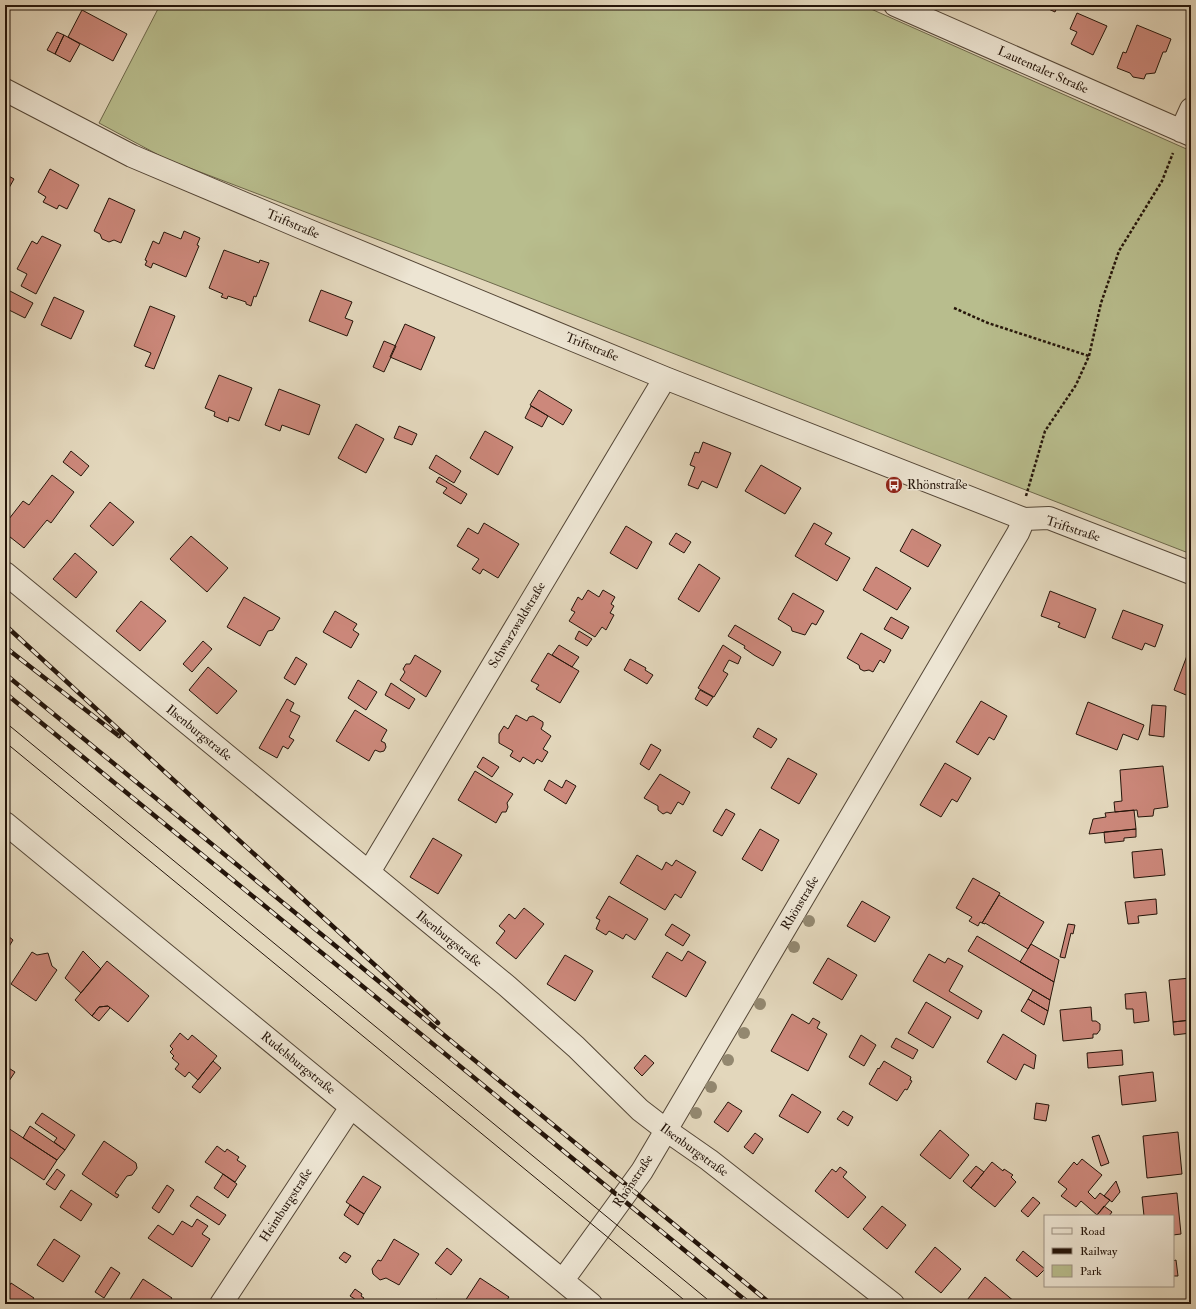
<svg xmlns="http://www.w3.org/2000/svg" width="1196" height="1309" viewBox="0 0 1196 1309" font-family="'IM FELL Double Pica',serif">
<style>
.green{fill:#b8bd8d;stroke:#6e694c}
.building{fill:#cc887b;stroke:#25150a}
.lines{fill:none;stroke-linecap:round;stroke-linejoin:round}
.minor-casing{stroke:#544636;stroke-width:24}
.path{stroke:#25150a;stroke-width:2.5;stroke-dasharray:3 2;stroke-linecap:butt}
.minor{stroke:#ede5d3;stroke-width:22}
.tram{stroke:#25150a;stroke-width:1}
.rail-casing{stroke:#25150a;stroke-width:4.5}
.rail{stroke:#ede5d3;stroke-width:3;stroke-dasharray:9;stroke-linecap:butt}
.tree{fill:#938870}
.labels{text-anchor:middle;dominant-baseline:central;stroke-width:3;stroke-linejoin:round;paint-order:stroke}
.street-label{font-size:13px;fill:#25150a;stroke:#ede5d3}
.poi-label{font-size:13px;fill:#25150a;stroke:#ede5d3;text-anchor:start}
</style>
<rect width="100%" height="100%" fill="#e3d7bc"/>
<filter id="stains"><feTurbulence type="fractalNoise" baseFrequency=".005" numOctaves="4"/><feColorMatrix values="0 0 0 0 .2 0 0 0 0 .09 0 0 0 0 .02 0 0 0 .5 -.17"/></filter>
<radialGradient id="worn" r=".72"><stop offset=".6" stop-color="#630" stop-opacity="0"/><stop offset="1" stop-color="#630" stop-opacity=".3"/></radialGradient>
<!-- green -->
<path class="green" d="M160,5H862L1191,151V554L463,272L166,159L99,123Z"/>
<!-- building -->
<path class="building" d="M1040,5H1058L1055,12Z
M82,10L127,34L113,61L68,37Z
M1077,13L1107,26L1093,55L1071,44L1077,32L1070,29Z
M1137,25L1171,39L1166,52H1163L1155,73L1146,74L1144,79L1133,77L1130,73L1117,68L1123,52L1126,53Z
M57,32L64,35L55,54L47,50Z
M64,35L80,44L70,62L55,54Z
M50,169L79,185L67,209L59,205L57,209L43,202L46,197L38,192Z
M5,174L14,179L5,195Z
M109,198L135,210L121,243L114,240L109,242L102,239L100,234L94,231Z
M184,231L200,238L197,245L199,246L186,277L153,263L151,268L145,265L147,261L145,260L153,241L159,244L164,232L181,239Z
M42,236L61,245L36,294L21,286L27,274L17,269L32,241L37,244Z
M224,250L259,263L260,260L269,263L256,297L254,296L251,306L246,304V302L228,296L227,299L221,297L223,294L209,288Z
M8,290L33,303L25,318L5,308V297Z
M321,290L352,302L345,318L353,321L347,336L309,321Z
M54,297L84,311L71,339L41,325Z
M150,306L175,316L154,369L145,366L151,353L134,346Z
M405,324L435,337L421,370L390,357Z
M384,341L396,346L384,372L373,367Z
M219,375L252,388L239,421L229,417L228,422L214,416L215,412L205,408Z
M279,389L320,405L309,435L282,425L280,431L265,425Z
M539,390L572,410L563,425L530,405Z
M531,406L548,416L542,427L525,418Z
M356,424L384,439L366,473L338,458Z
M399,426L417,434L412,445L394,438Z
M485,431L513,447L498,475L470,458Z
M703,442L731,453L717,488L702,481L698,489L688,485L695,467L690,465L695,452L699,453Z
M71,451L89,466L81,476L63,462Z
M436,455L461,471L454,483L429,468Z
M761,465L801,488L785,514L745,491Z
M52,475L74,492L51,523L47,520L24,548L5,533V524L23,501L29,505Z
M439,477L467,494L461,504L443,493L447,488L436,482Z
M110,502L134,522L113,546L90,526Z
M484,523L519,544L498,578L483,569L480,574L472,569L479,559L457,546L468,528L478,534Z
M814,523L832,533L825,544L850,558L837,581L795,556Z
M626,526L652,542L637,569L610,553Z
M912,529L941,545L928,567L900,551Z
M676,533L691,542L684,553L669,544Z
M191,536L228,568L207,592L170,559Z
M75,553L97,572L76,598L53,579Z
M699,564L720,578L699,612L678,599Z
M876,567L911,588L897,610L863,590Z
M588,590L599,597L603,590L615,597L611,604L614,606L610,613L614,615L606,630L602,627L595,637L569,621L575,612L571,610L578,597L582,600Z
M1050,591L1096,609L1085,638L1058,627L1060,623L1041,616Z
M793,593L824,611L816,625L812,623L805,635L792,631L791,627L778,619Z
M244,597L280,618L273,630L268,631L260,646L227,627Z
M141,601L166,621L140,651L116,631Z
M1123,610L1163,625L1155,647L1145,643L1142,650L1112,638Z
M335,611L357,624L353,630L359,634L351,648L323,632Z
M891,617L909,627L902,639L884,629Z
M735,625L781,652L773,666L754,655L744,648L745,646L728,636Z
M579,631L592,639L587,646L575,639Z
M861,633L891,650L884,663L880,660L873,672L869,670L864,671L860,669L859,665L847,658Z
M203,641L212,649L192,672L183,664Z
M559,645L579,657L572,667L552,655Z
M723,645L741,657L738,664L729,660L723,671L728,674L714,697L698,688Z
M1191,645V697L1174,690Z
M548,653L579,671L560,703L536,689L539,685L531,681Z
M415,655L441,671L426,697L400,680L405,672L403,669L406,664H410Z
M296,657L307,664L295,685L284,678Z
M630,659L646,668L645,670L653,675L647,684L624,670Z
M208,667L237,691L217,714L189,690Z
M358,680L377,692L366,710L348,698Z
M391,683L415,699L409,709L385,695Z
M700,690L713,697L707,706L695,699Z
M287,699L294,703L290,711L300,716L289,737L294,740L288,749L283,746L277,758L259,748Z
M981,701L1007,716L994,740L989,737L978,755L956,742Z
M1088,702L1144,725L1138,740L1123,734L1117,750L1076,734Z
M1152,705L1166,706L1164,737L1149,735Z
M355,710L387,730L381,741L385,743L386,747L384,751L380,752L375,750L369,761L336,741Z
M516,715L527,721L529,717L533,716L543,722V725L541,729L551,736L543,749L548,752L542,762L537,759L534,764L523,757L520,762L510,756L513,751L499,743V734L504,726L508,729Z
M758,728L777,739L771,748L753,737Z
M651,744L661,750L649,770L640,764Z
M483,757L499,767L492,777L477,767Z
M788,758L817,774L799,804L771,788Z
M945,763L971,778L957,802L952,799L941,817L920,805Z
M1163,766L1168,807L1154,809L1153,816L1138,817L1137,810L1115,812L1114,802L1122,801L1120,770Z
M475,771L513,794L507,803L508,807L506,812H502L496,823L458,800Z
M660,774L690,792L683,805L678,802L671,814L667,812L663,814L658,810V806L644,798Z
M549,780L562,788L566,780L576,786L566,804L544,790Z
M726,809L735,814L722,836L713,831Z
M1134,810L1136,829L1089,834L1093,819L1106,817L1105,813Z
M760,829L779,840L762,871L742,859Z
M1136,829V837L1124,838V841L1105,843L1104,832Z
M433,838L462,855L438,894L410,877Z
M1162,849L1165,875L1134,878L1132,852Z
M637,855L662,870L666,862L672,866L676,860L696,872L681,898L675,894L665,910L620,883Z
M973,878L1000,893L982,923L980,922L978,926L969,921L972,917L956,908Z
M999,895L1044,922L1028,949L985,923V924L982,923Z
M609,896L648,919L635,940L626,934L623,939L609,931L606,935L596,929L600,920L596,918Z
M1156,899L1157,914L1138,916L1139,923L1128,924L1125,902Z
M862,901L890,917L875,942L847,926Z
M524,908L544,924L516,959L496,943L505,931L499,926L509,914L515,919Z
M672,924L690,935L683,946L665,935Z
M1068,924L1075,925L1073,934L1071,933L1065,958L1060,957Z
M5,926L8,936L13,940L5,953Z
M977,936L1054,982L1050,1000L968,951Z
M1031,944L1059,960L1054,982L1020,962Z
M83,951L101,969L81,993L65,978Z
M688,951L706,962L686,997L652,977L667,952L682,961Z
M32,952L37,955L48,953L52,966L57,970L36,1001L11,984Z
M929,954L945,963L948,958L963,966L949,991L982,1011L978,1019L913,981Z
M565,955L593,971L575,1001L547,984Z
M828,958L857,975L842,1000L813,983Z
M107,961L149,996L128,1022L108,1006L99,1007L92,1016L75,1000Z
M1191,978V1020L1173,1022L1169,980Z
M1033,990L1050,1000L1048,1011L1028,999Z
M1146,992L1149,1021L1134,1023L1133,1009H1126L1125,994Z
M1028,999L1048,1011L1044,1025L1021,1011Z
M926,1002L951,1017L933,1048L908,1033Z
M108,1006L110,1008L99,1021L92,1016L99,1007Z
M1091,1007L1092,1021H1096L1100,1024V1030L1097,1034H1093V1038L1063,1041L1060,1010Z
M792,1014L809,1024L813,1018L820,1022L817,1028L827,1034L808,1071L771,1051Z
M1191,1020V1033L1174,1035L1173,1022Z
M180,1033L188,1040L192,1035L217,1056L198,1080L189,1072L185,1077L175,1069L179,1064L172,1058L174,1056L170,1052L173,1049L170,1046Z
M1003,1034L1036,1055L1034,1069L1024,1064L1016,1080L987,1062Z
M861,1035L876,1045L864,1066L849,1057Z
M896,1038L918,1050L913,1059L891,1047Z
M1122,1050L1123,1065L1088,1068L1087,1053Z
M645,1055L654,1063L642,1076L634,1068Z
M213,1061L221,1068L200,1093L192,1087Z
M884,1061L911,1077L910,1080L912,1081L907,1090L905,1089L897,1101L869,1084L878,1068L879,1069Z
M7,1067L15,1072L7,1084L5,1083V1070Z
M1153,1072L1156,1101L1122,1105L1119,1076Z
M792,1094L821,1112L808,1133L779,1116Z
M728,1102L742,1111L728,1132L714,1122Z
M1036,1103L1049,1105L1046,1121L1034,1119Z
M843,1111L853,1117L848,1126L837,1119Z
M42,1113L75,1135L65,1150L54,1142L57,1138L35,1123Z
M5,1126L57,1160L44,1180L5,1154Z
M30,1126L65,1150L57,1160L23,1138Z
M940,1130L969,1155L950,1179L920,1155Z
M1178,1132L1182,1174L1147,1178L1143,1136Z
M755,1133L763,1139L753,1154L744,1147Z
M1099,1135L1109,1163L1101,1166L1092,1137Z
M104,1141L136,1163L137,1168L132,1175L127,1176L115,1193L119,1195L117,1198L82,1174Z
M217,1146L225,1152L227,1149L239,1157L237,1160L246,1166L235,1182L205,1162Z
M1082,1159L1102,1175L1088,1192L1095,1199L1100,1193L1110,1200L1097,1215L1081,1201L1076,1207L1061,1196L1067,1189L1058,1182L1074,1162L1077,1165Z
M992,1162L1003,1171L1004,1169L1013,1175L1011,1177L1016,1182L995,1207L971,1188Z
M976,1166L984,1172L971,1188L963,1181Z
M840,1167L847,1172L843,1177L866,1197L848,1218L815,1191L832,1169L836,1172Z
M57,1169L65,1175L55,1190L46,1184Z
M223,1174L237,1184L228,1198L214,1188Z
M363,1176L381,1187L364,1214L346,1202Z
M1116,1181L1120,1192L1112,1202L1104,1196Z
M167,1185L174,1190L159,1213L152,1208Z
M71,1190L92,1204L81,1221L60,1207Z
M1177,1193L1181,1234L1173,1235V1216H1144L1142,1197Z
M197,1196L226,1215L219,1225L190,1206Z
M1033,1197L1040,1203L1028,1217L1021,1211Z
M350,1205L364,1214L358,1225L344,1215Z
M882,1206L906,1225L887,1249L863,1229Z
M1104,1206L1112,1212L1109,1216H1099L1097,1215Z
M197,1219L208,1226L202,1234L210,1239L192,1267L148,1238L158,1225L173,1235L182,1221L192,1227Z
M54,1239L80,1256L63,1282L37,1265Z
M394,1239L419,1254L399,1285L386,1278L380,1280L373,1274L372,1269L378,1260L381,1261Z
M935,1247L961,1269L941,1293L915,1272Z
M447,1248L462,1260L451,1275L435,1263Z
M1023,1251L1045,1269L1037,1277L1016,1260Z
M344,1252L351,1256L346,1263L339,1258Z
M1176,1260L1178,1276H1173V1261Z
M111,1267L120,1273L104,1298L95,1292Z
M985,1277L1015,1302L1013,1304H964Z
M480,1278L509,1297L504,1304H463Z
M143,1279L172,1298L168,1304H127Z
M11,1283L34,1298L30,1304H5V1293Z
M355,1289L362,1294L361,1296L364,1298L361,1303L350,1296Z
M436,1299L442,1303V1304H433Z"/>
<g class="lines">
<defs>
<path id="minor" d="M895,5L1191,135
M5,90L132,156L300,227L665,378L1024,519L1049,518L1191,573
M1181,131L1191,109
M5,573L507,986L576,1047L640,1110L666,1130L709,1160L893,1304
M5,823L591,1304
M369,872L665,378
M563,1280L642,1171L1018,533L1024,519
M221,1304L351,1107"/>
</defs>
<!-- minor casing -->
<use href="#minor" class="minor-casing"/>
<!-- path -->
<path class="path" d="M954,308L988,323L1089,356
M1026,496L1045,431L1076,385L1089,356L1101,303L1119,251L1162,181L1173,153"/>
<!-- minor -->
<use href="#minor" class="minor"/>
<!-- tram -->
<path class="tram" d="M5,722L713,1304
M5,742L689,1304"/>
<defs>
<path id="rail" d="M5,625L438,1023
M5,647L119,736
M5,674L771,1304
M5,693L750,1304"/>
</defs>
<!-- rail casing -->
<use href="#rail" class="rail-casing"/>
<!-- rail -->
<use href="#rail" class="rail"/>
</g>
<!-- trees -->
<g class="tree">
<circle cx="809" cy="921" r="6"/>
<circle cx="794" cy="947" r="6"/>
<circle cx="760" cy="1004" r="6"/>
<circle cx="744" cy="1033" r="6"/>
<circle cx="728" cy="1060" r="6"/>
<circle cx="711" cy="1087" r="6"/>
<circle cx="696" cy="1113" r="6"/>
</g>
<!-- icons -->
<defs>
<symbol id="bus-disc" viewBox="-11 -11 22 22"><circle r="9.5" fill="#8f2418" stroke="#ede5d3"/><path d="M-5-6H5V4H4V6H2V4H-2V6H-4V4H-5ZM-3.5-4V0h7V-4ZM-3.5 1.2v1.5H-2V1.2ZM2 1.2v1.5H3.5V1.2Z" fill="#fff"/></symbol>
</defs>
<g fill-rule="evenodd">
<use href="#bus-disc" x="884" y="475" width="20" height="20"/>
</g>
<g class="labels">
<!-- street labels -->
<g class="street-label">
<text transform="translate(1043 70) rotate(24)">Lautentaler Straße</text>
<text transform="translate(293 224) rotate(23)">Triftstraße</text>
<text transform="translate(592 347) rotate(22)">Triftstraße</text>
<text transform="translate(1073 529) rotate(18)">Triftstraße</text>
<text transform="translate(517 625) rotate(-59)">Schwarzwaldstraße</text>
<text transform="translate(199 733) rotate(39)">Ilsenburgstraße</text>
<text transform="translate(800 903) rotate(-59)">Rhönstraße</text>
<text transform="translate(449 939) rotate(39)">Ilsenburgstraße</text>
<text transform="translate(298 1063) rotate(39)">Rudelsburgstraße</text>
<text transform="translate(694 1150) rotate(36)">Ilsenburgstraße</text>
<text transform="translate(633 1181) rotate(-56)">Rhönstraße</text>
<text transform="translate(286 1205) rotate(-57)">Heimburgstraße</text>
</g>
<!-- poi labels -->
<g class="poi-label">
<text x="907" y="485">Rhönstraße</text>
</g>
</g>
<!-- margin -->
<rect width="1196" height="1309" fill="none" stroke="#e3d7bc" stroke-width="20"/>
<rect x="6" y="6" width="1184" height="1297" fill="none" stroke="#25150a" stroke-width="2"/>
<rect x="10" y="10" width="1176" height="1289" fill="none" stroke="#25150a"/>
<!-- legend -->
<rect x="1044" y="1215" width="130" height="72" fill="#ede5d3" stroke="#9d9283"/>
<rect x="1052" y="1228" width="20" height="6" fill="#ede5d3" stroke="#9d9283"/>
<text x="1080" y="1235" font-size="12" fill="#25150a">Road</text>
<rect x="1052" y="1248" width="20" height="6" fill="#25150a" stroke="#9d9283"/>
<text x="1080" y="1255" font-size="12" fill="#25150a">Railway</text>
<rect x="1052" y="1265" width="20" height="12" fill="#b8bd8d" stroke="#9d9283"/>
<text x="1080" y="1275" font-size="12" fill="#25150a">Park</text>
<rect width="100%" height="100%" filter="url(#stains)"/>
<rect width="100%" height="100%" fill="url(#worn)"/>
</svg>
